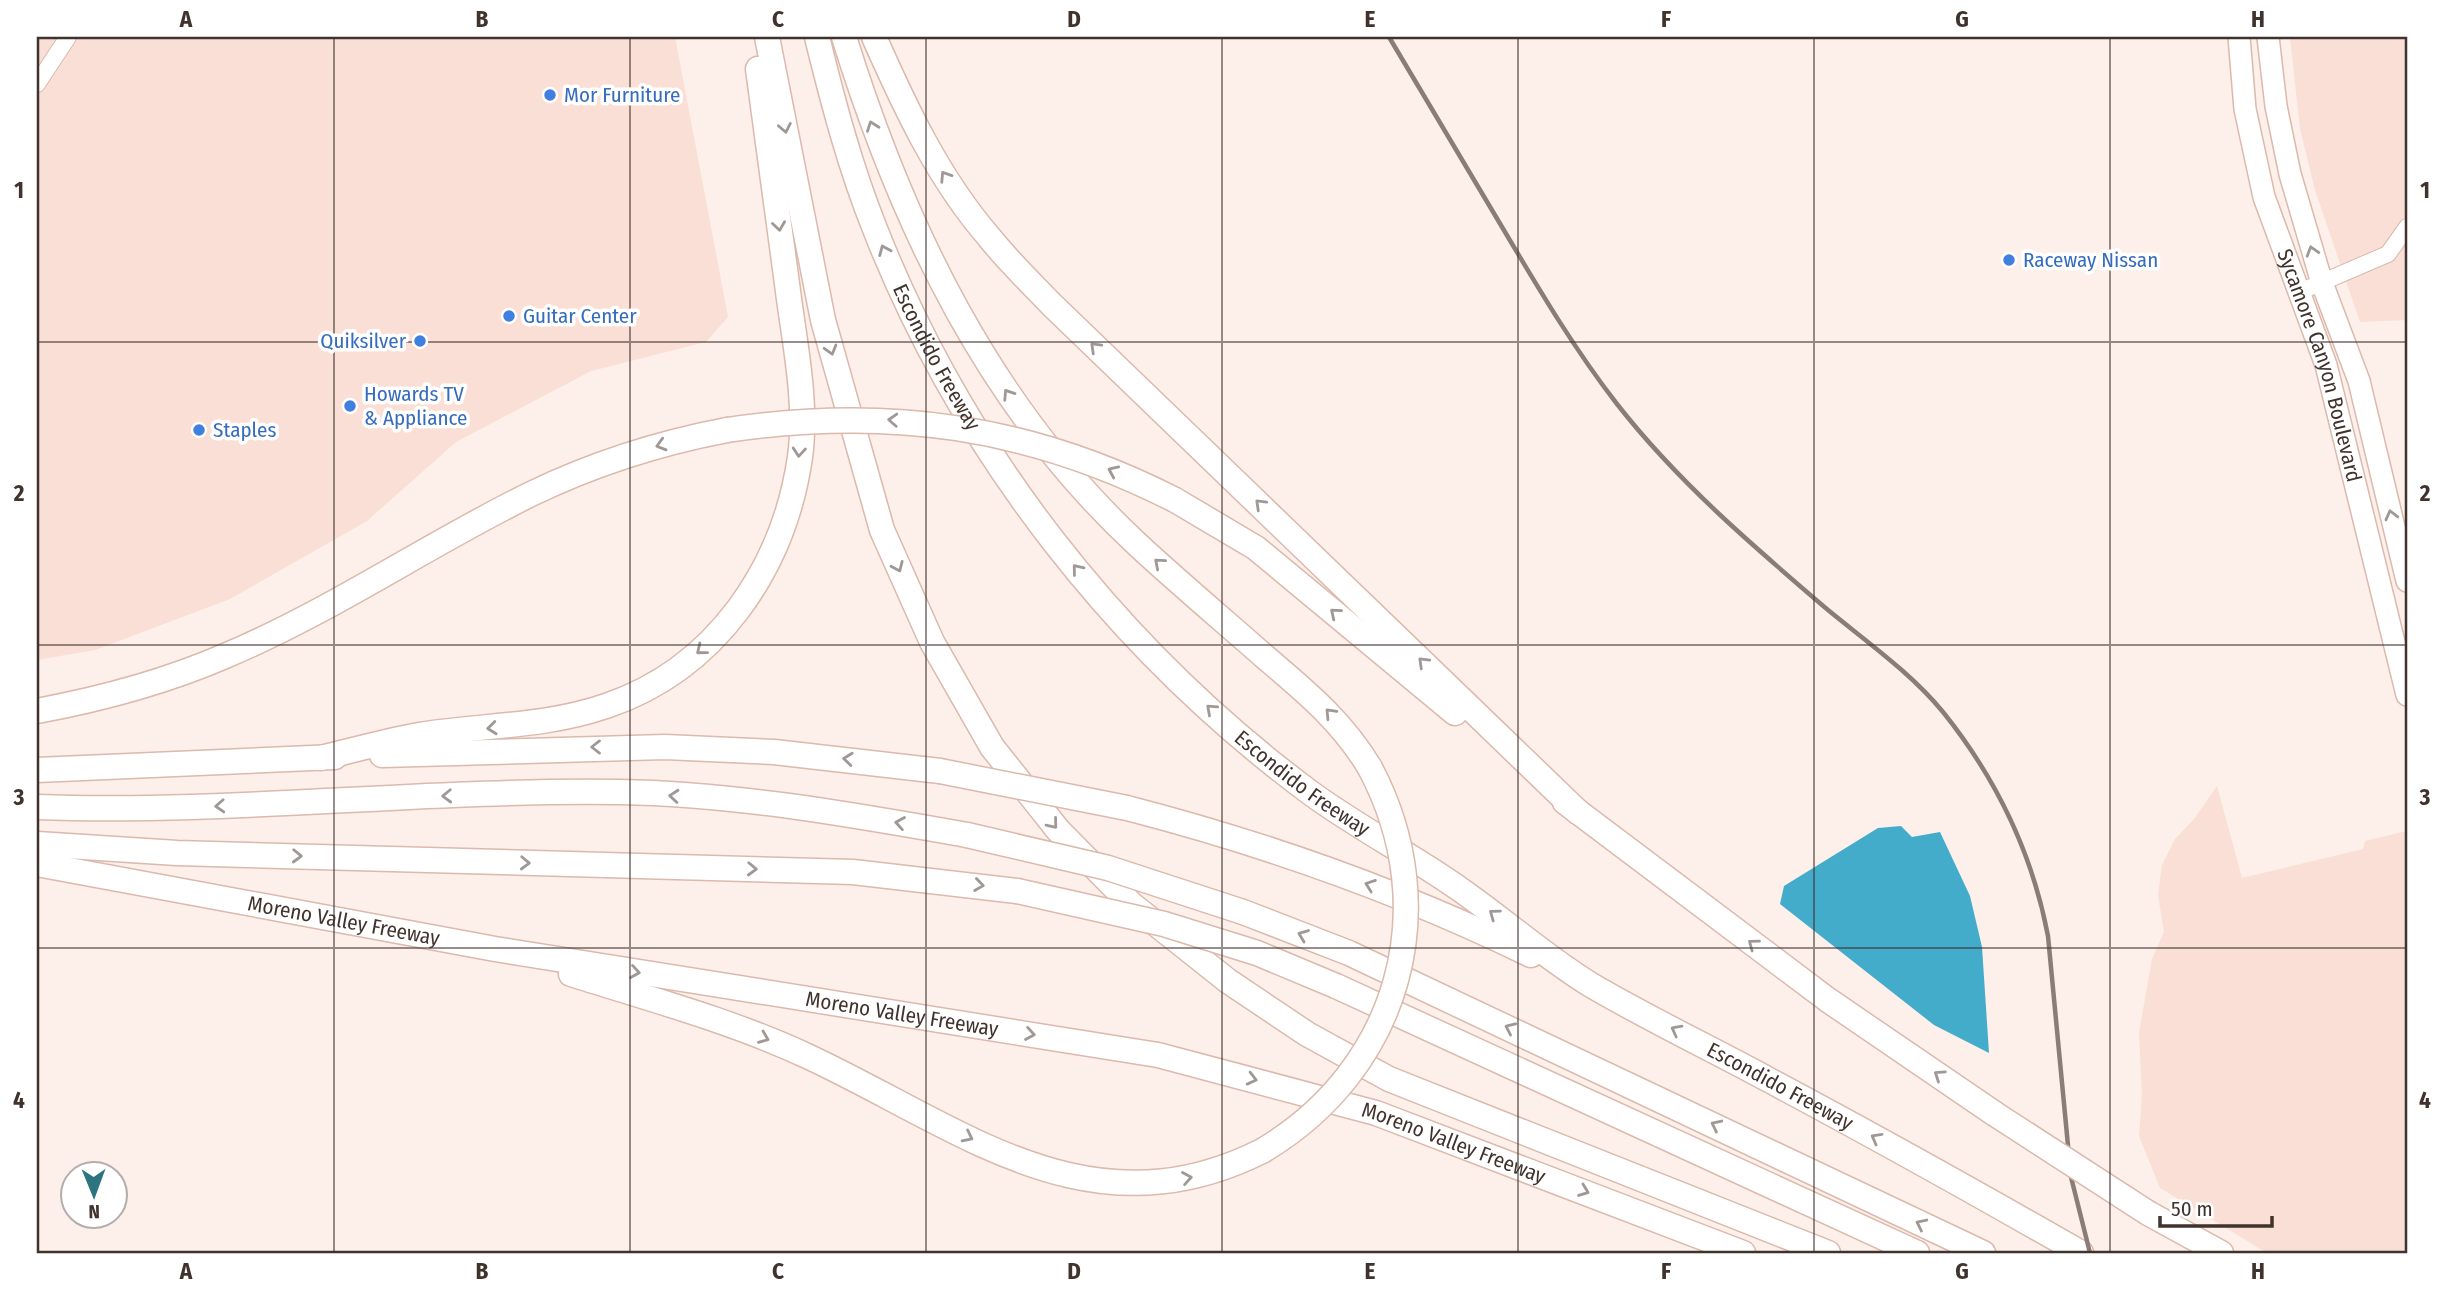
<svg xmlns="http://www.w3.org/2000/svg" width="2444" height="1290" viewBox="0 0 2444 1290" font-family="'Fira Sans Condensed',sans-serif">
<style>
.built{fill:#f9dfd5}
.water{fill:#42acca}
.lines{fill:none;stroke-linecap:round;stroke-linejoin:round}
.minor-casing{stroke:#dbb9ac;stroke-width:18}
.major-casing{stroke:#dbb9ac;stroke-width:24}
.highway-casing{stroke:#dbb9ac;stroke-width:27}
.minor{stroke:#fff;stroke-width:16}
.major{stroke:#fff;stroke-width:21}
.highway{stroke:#fff;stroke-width:24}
.rail{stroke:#8a7c76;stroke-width:4.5}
.highway-bridge-casing{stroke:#dbb9ac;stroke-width:27;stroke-linecap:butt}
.highway-bridge{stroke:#fff;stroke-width:24}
.oneway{stroke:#a09896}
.grid{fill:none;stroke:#40322d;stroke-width:2;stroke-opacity:0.55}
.shop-dot{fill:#3f7fe0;stroke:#fff;stroke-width:2.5}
.labels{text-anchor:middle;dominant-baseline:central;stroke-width:7;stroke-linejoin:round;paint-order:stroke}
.shop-label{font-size:21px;fill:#366cbe;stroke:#fff;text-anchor:start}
.street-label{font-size:21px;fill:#40322d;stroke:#fff}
.neatline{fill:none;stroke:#40322d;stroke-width:2.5}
.grid-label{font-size:23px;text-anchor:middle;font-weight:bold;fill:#40322d}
</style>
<rect width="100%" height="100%" fill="#fdefe9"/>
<!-- built -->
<path class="built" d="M37,37H675L728,317L706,342L591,371L456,442L367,521L230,599L95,650L37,660Z
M2290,37H2407V320L2360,322L2315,190L2300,129Z
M2217,786L2242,878L2363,849L2365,841L2407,831V1253H2267L2160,1188L2139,1136L2142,1094L2139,1033L2152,959L2164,932L2158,895L2162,865L2175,839L2194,819Z"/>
<!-- water -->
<path class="water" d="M1901,826L1912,837L1940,832L1970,896L1982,947L1989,1053L1934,1025L1780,904L1784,886L1878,828Z"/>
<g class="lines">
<defs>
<path id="minor" d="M37,84L68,37
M2297,293L2388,254L2407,227"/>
<g id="major">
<path id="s1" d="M2239,37L2245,109L2264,197L2326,365L2407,695"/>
<path d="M2268,37L2276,106L2290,174L2322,283L2359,381L2407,581"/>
</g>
<g id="highway">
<path d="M767,37L823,320L882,530L932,642L992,747L1058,830L1131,904L1228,981L1307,1034L1389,1079L1828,1253"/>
<path id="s2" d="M817,37C833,102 850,167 875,229C963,453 1119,651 1312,794C1359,828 1411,855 1458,888C1503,919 1545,957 1591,985C1649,1019 1710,1048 1769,1080C1874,1136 1978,1194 2081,1253"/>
<path d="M844,37C903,227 990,408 1138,545C1179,583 1223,620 1265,657C1306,692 1342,721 1370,768"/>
<path d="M874,37C905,107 938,178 989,237C1008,261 1030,282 1051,304L1578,812"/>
<path d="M1175,500L1256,548L1455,713"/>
<path d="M37,711C101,699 165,682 225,656C332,611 427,545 531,494C593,464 659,443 727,430"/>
<path d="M382,755L665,747L774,752L940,771"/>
<path d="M321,758C354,750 386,741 419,735C482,725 545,727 606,706C716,669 784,568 800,457C807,405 796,350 789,299C779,222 768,145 758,69"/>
<path d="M37,770L335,757"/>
<path d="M1565,802L1828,1000L1995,1114"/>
<path d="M37,807C231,814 425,789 620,792C737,794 853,815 967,835"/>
<path d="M1127,808C1266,844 1402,892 1531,955"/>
<path d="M37,844L177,853L853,872L1017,891"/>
<path id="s3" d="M37,864L495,949L1158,1055L1376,1113L1743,1253"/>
<path d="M1243,912L1349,953L1983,1253"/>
<path d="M571,974C650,999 732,1021 807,1056C960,1127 1088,1238 1262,1151"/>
<path d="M1336,986L1917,1253"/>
<path d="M2148,1213L2221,1253"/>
</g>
</defs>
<!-- minor casing -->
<use href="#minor" class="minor-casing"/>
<!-- major casing -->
<use href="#major" class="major-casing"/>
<!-- highway casing -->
<use href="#highway" class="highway-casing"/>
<!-- minor -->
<use href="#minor" class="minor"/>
<!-- major -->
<use href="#major" class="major"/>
<!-- highway -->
<use href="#highway" class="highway"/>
<!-- rail -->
<path class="rail" d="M1389,37C1427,102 1466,167 1505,232C1540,291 1575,350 1617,404C1678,482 1753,546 1828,610C1867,642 1911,673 1943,712C1996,778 2032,852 2048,936L2071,1177L2090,1253"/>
<defs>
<path id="highway-bridge" d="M727,430C888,406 1030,426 1175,500
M940,771L1127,808
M967,835L1108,868L1243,912
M1017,891L1164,924L1257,953L1336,986
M1995,1114L2148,1213
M1262,1151C1399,1070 1445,909 1370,768"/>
</defs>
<!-- highway-bridge casing -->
<use href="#highway-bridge" class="highway-bridge-casing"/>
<!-- highway-bridge -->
<use href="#highway-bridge" class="highway-bridge"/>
</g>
<!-- one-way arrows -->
<defs><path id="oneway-chevron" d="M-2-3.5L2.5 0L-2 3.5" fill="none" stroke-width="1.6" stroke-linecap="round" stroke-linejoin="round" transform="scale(1.75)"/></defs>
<g class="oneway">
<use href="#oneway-chevron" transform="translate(872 126) rotate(-110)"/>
<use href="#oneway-chevron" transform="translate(785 128) rotate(79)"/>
<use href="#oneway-chevron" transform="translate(945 176) rotate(-123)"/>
<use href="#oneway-chevron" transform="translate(779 226) rotate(82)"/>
<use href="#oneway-chevron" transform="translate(884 250) rotate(-113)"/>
<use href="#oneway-chevron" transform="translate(2312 251) rotate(-107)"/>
<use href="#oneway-chevron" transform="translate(1095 347) rotate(-136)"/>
<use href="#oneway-chevron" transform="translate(831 350) rotate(74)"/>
<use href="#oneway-chevron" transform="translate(1008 394) rotate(-123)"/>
<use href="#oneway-chevron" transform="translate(893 420) rotate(-177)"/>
<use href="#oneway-chevron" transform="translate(661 445) rotate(164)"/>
<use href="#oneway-chevron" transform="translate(799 452) rotate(95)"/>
<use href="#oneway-chevron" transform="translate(1113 471) rotate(-156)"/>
<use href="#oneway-chevron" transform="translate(1260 504) rotate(-136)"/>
<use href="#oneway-chevron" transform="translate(2391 515) rotate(-104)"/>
<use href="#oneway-chevron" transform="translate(1159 563) rotate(-139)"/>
<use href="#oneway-chevron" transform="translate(898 567) rotate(66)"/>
<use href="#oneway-chevron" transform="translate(1077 569) rotate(-129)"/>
<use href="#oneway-chevron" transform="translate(1335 613) rotate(-140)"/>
<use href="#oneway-chevron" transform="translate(701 650) rotate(141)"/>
<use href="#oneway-chevron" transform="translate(1423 662) rotate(-136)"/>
<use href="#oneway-chevron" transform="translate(1211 709) rotate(-138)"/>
<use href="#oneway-chevron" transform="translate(1330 713) rotate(-133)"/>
<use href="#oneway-chevron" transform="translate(492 728) rotate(174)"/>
<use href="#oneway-chevron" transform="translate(596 747) rotate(180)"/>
<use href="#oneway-chevron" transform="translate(848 759) rotate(-174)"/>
<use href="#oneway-chevron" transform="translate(447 796) rotate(178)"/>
<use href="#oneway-chevron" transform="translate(674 796) rotate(-175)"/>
<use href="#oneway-chevron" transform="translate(220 806) rotate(177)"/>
<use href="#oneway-chevron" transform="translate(900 823) rotate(-170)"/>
<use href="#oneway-chevron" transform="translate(1053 824) rotate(51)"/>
<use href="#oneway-chevron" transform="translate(297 856) rotate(2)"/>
<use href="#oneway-chevron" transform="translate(525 863) rotate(2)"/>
<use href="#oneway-chevron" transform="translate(752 869) rotate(2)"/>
<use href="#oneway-chevron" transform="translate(979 885) rotate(8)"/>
<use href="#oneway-chevron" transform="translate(1370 885) rotate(-160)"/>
<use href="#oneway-chevron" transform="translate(1494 914) rotate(-144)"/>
<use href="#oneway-chevron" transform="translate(1303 935) rotate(-159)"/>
<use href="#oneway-chevron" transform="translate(1753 944) rotate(-143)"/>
<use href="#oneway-chevron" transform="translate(635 972) rotate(9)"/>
<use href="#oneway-chevron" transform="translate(1510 1028) rotate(-155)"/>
<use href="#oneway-chevron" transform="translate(1676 1030) rotate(-152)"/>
<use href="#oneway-chevron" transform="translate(1030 1034) rotate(10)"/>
<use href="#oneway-chevron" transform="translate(764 1038) rotate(22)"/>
<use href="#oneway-chevron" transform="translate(1939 1075) rotate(-146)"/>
<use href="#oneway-chevron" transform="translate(1252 1079) rotate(14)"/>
<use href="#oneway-chevron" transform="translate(1716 1125) rotate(-154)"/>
<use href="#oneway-chevron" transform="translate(968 1137) rotate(26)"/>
<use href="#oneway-chevron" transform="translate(1876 1138) rotate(-151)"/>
<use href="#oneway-chevron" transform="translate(1187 1178) rotate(-10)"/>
<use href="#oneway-chevron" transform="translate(1584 1191) rotate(21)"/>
<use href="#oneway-chevron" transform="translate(1921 1224) rotate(-154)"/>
</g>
<!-- grid -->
<path class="grid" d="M334,37V1253M630,37V1253M926,37V1253M1222,37V1253M1518,37V1253M1814,37V1253M2110,37V1253M37,342H2407M37,645H2407M37,948H2407"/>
<!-- markers -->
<g class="shop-dot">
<circle cx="550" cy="95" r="7"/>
<circle cx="2009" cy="260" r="7"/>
<circle cx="509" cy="316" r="7"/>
<circle cx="420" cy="341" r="7"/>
<circle cx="350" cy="406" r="7"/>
<circle cx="199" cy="430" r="7"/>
</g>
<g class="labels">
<!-- shop labels -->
<g class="shop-label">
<text x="564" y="95">Mor Furniture</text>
<text x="2023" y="260">Raceway Nissan</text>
<text x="523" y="316">Guitar Center</text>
<text x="406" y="341" text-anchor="end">Quiksilver</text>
<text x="364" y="394">Howards TV<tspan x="364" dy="24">&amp; Appliance</tspan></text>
<text x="213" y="430">Staples</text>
</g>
<!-- street labels -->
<g class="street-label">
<text stroke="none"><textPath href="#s2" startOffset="343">Escondido Freeway</textPath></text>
<text stroke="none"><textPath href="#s1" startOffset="340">Sycamore Canyon Boulevard</textPath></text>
<text stroke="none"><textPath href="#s2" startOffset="910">Escondido Freeway</textPath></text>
<text stroke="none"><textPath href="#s3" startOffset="312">Moreno Valley Freeway</textPath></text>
<text stroke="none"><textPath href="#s3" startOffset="878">Moreno Valley Freeway</textPath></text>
<text stroke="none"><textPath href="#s2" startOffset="1477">Escondido Freeway</textPath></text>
<text stroke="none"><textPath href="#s3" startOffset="1446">Moreno Valley Freeway</textPath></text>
</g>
</g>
<!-- border -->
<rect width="2444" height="1290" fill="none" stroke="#ffffff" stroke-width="77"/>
<!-- north arrow -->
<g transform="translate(94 1195) rotate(179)"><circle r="33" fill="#ffffff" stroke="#b3adab" stroke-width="2"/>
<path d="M0-5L12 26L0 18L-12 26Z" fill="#2d7380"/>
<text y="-10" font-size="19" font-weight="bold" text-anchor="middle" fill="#40322d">N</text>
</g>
<!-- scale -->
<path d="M2160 1216v10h112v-10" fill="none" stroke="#40322d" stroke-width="3.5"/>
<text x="2171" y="1216" font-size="21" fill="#40322d" stroke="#ffffff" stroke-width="5" paint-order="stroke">50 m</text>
<rect x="38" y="38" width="2368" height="1214" class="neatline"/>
<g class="grid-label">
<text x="186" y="27">A</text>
<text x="482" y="27">B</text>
<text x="778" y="27">C</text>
<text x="1074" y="27">D</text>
<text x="1370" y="27">E</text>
<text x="1666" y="27">F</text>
<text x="1962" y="27">G</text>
<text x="2258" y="27">H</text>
<text x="19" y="198">1</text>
<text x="2425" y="198">1</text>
<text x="19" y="501">2</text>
<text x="2425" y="501">2</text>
<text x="19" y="805">3</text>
<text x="2425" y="805">3</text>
<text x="19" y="1108">4</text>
<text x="2425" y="1108">4</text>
<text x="186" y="1279">A</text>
<text x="482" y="1279">B</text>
<text x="778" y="1279">C</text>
<text x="1074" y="1279">D</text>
<text x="1370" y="1279">E</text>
<text x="1666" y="1279">F</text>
<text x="1962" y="1279">G</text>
<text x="2258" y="1279">H</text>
</g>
</svg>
